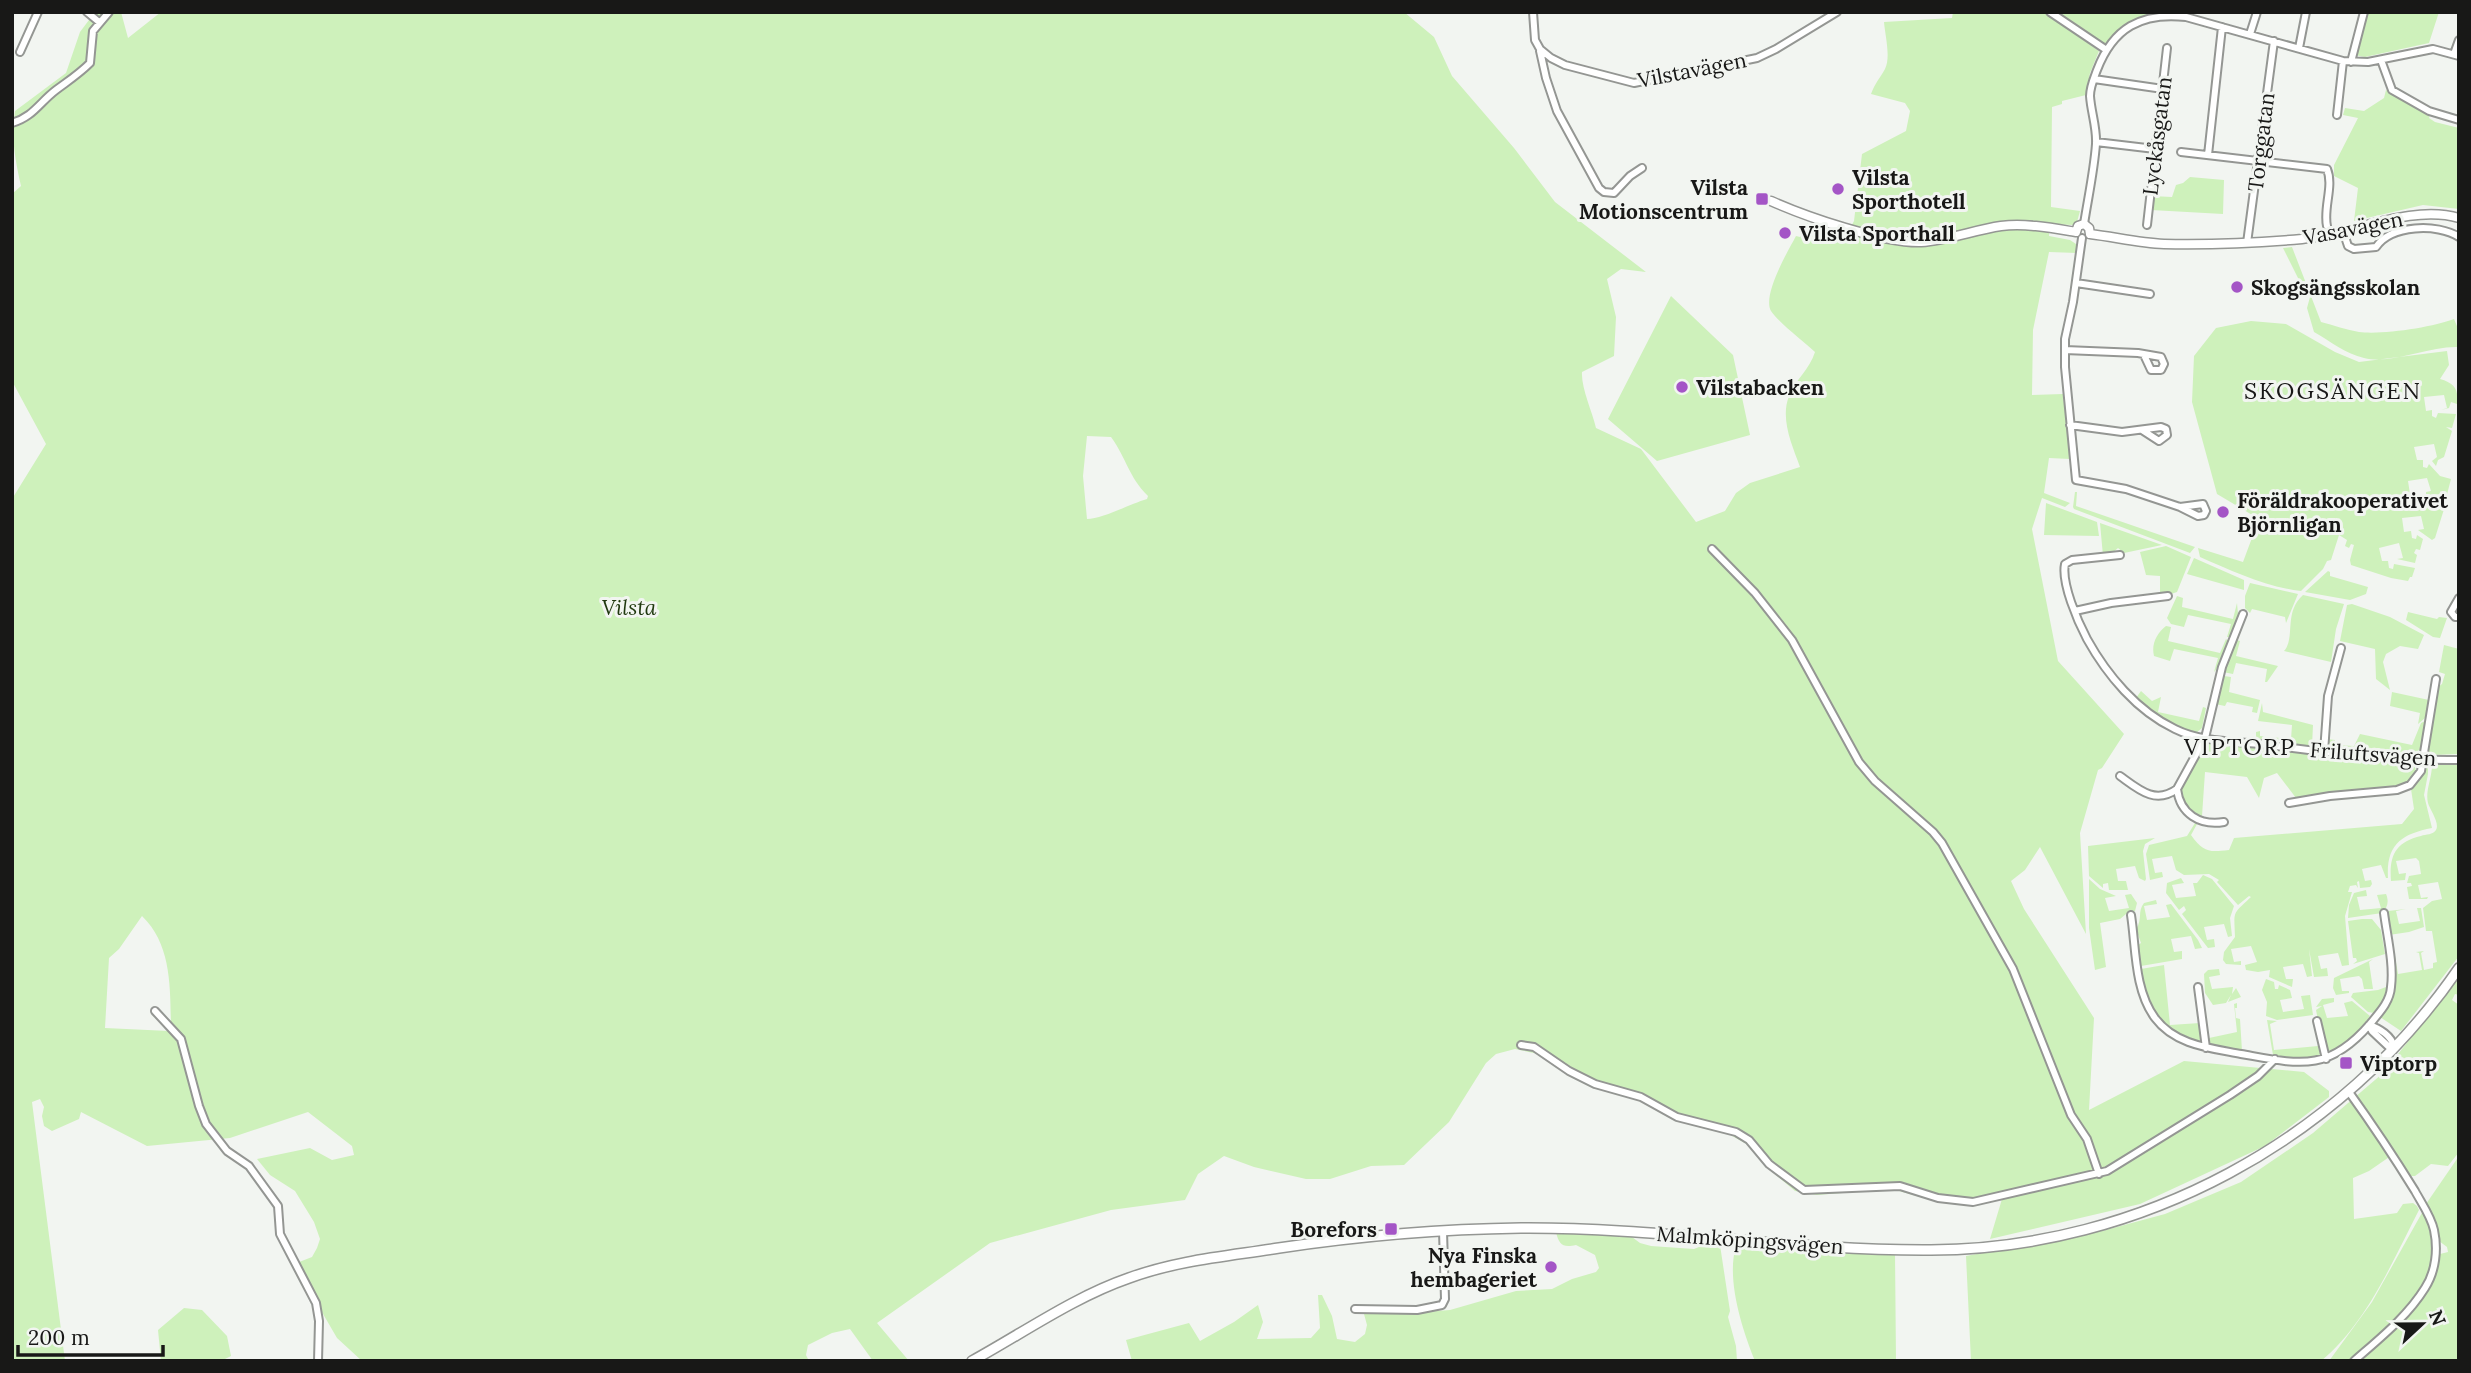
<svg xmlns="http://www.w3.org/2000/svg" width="2471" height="1373" viewBox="0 0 2471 1373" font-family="Lora,serif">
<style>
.green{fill:#cef1bb;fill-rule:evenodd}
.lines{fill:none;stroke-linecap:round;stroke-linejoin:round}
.street-casing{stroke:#949693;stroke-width:10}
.secondary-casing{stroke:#949693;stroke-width:11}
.primary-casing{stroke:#949693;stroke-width:12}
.street{stroke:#fff;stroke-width:6}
.secondary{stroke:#fff;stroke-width:8}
.primary{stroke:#fff;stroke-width:9}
.poi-dot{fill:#a455c6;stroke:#f2f5f1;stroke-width:2.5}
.labels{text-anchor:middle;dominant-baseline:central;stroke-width:6;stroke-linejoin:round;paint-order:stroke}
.street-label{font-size:21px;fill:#181817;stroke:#f2f5f1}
.poi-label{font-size:21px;font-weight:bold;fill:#181817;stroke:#f2f5f1;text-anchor:start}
.park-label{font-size:21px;font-style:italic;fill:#1f380e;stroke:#f2f5f1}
.neighbourhood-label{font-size:23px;letter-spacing:2px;fill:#181817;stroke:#f2f5f1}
</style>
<rect width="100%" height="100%" fill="#f2f5f1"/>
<!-- green -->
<path class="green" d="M95,12H121L128,38L161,12H1404L1434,37L1452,76L1514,148L1555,202L1646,272L1621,269L1607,279L1616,317L1614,356L1582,372C1581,388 1592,411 1596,428L1641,449L1696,522L1725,511L1736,493L1750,483L1800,467C1792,445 1780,419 1789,396C1795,380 1810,369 1815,352C1804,342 1778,322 1771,311C1762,295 1788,251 1796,236L1800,237L1807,223L1847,234L1854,221L1862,154L1906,131L1910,111L1905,103L1871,94C1875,83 1880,78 1885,69C1891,57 1885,35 1884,22L1952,18L1953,12H2045L2099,51L2090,73L2086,95L2062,101V104L2052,107L2051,207L2080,211L2077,222L2073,225L2050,224L2049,236L2070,240L2079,246L2077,253L2049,252L2033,330L2032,395L2063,394L2070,459L2049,458L2044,493L2070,503L2065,507L2042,498L2032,529L2058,661L2124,734L2102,768L2098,770L2080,833L2086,934L2040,847L2025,870L2011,881L2024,909L2094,1018L2089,1110L2184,1061L2304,1072L2329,1091V1097L2265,1146L2140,1204L1990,1239L2002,1199L1990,1202L1956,1204L1934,1201L1892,1189L1817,1195L1795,1191L1765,1166L1750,1146L1725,1132L1671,1117L1637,1098L1593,1088L1569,1076L1543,1055L1515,1049L1496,1054L1486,1063L1449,1122L1404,1165L1371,1166L1330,1179H1306L1254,1167L1224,1156L1198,1174L1185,1200L1111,1210L990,1243L877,1323L909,1361H873L850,1329L832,1333L808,1345L806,1355L809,1361H362L337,1338L294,1264L312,1257L317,1248L320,1239L314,1222L295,1191L270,1175L257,1159L310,1148L332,1160L354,1155L352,1146L308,1112L230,1138L147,1146L81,1112L79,1119L52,1131L44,1126L42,1116L44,1107L40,1099L32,1102L65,1361H12V499L46,444L12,381V194L21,186C15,158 11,139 15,111L66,73L80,32ZM1087,436L1111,437C1127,459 1128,476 1148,496L1147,499C1130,504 1102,519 1087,519L1083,476ZM142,916C172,945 170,988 171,1027L169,1031L105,1028L109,958L119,949Z
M2056,12H2136L2149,14L2122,26L2106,43H2102Z
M2369,12H2439L2429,43L2365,57L2354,55L2366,14Z
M2386,90L2430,115L2429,118L2435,122L2459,128V209L2423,205L2354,221L2358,188L2334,176V165L2358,118L2343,115L2345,108L2364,111L2384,98Z
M2190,177L2224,180L2223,214L2151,210L2152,196L2172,197L2176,185L2183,183Z
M2292,247L2321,322C2333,325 2347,330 2359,332C2383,335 2433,327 2454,319L2459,331L2458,347C2428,346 2392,365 2364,358C2346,354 2330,341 2314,332L2307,308L2310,297L2298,278L2283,248Z
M1671,296L1733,355L1750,435L1657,461L1608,419Z
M2251,321L2286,324L2335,352L2359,362L2447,351L2449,365L2440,379C2454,383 2459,389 2457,404L2451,402L2449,408L2441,410L2447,408L2444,395L2424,397L2426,411L2432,410V416L2436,418L2438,413L2456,414L2452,428L2446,427L2452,431L2444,457L2438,460L2436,466L2432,461L2437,457L2434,444L2414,447L2417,460H2423V467L2427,468L2429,464L2440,476L2451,479L2445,502L2426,496V492L2431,491L2427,478L2408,481L2410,494H2417L2419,497V501L2423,503L2425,498L2432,500L2430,507L2436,508L2438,503L2445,506L2435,538L2432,540L2418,530L2424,529L2421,516L2402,518L2404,532L2411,531L2412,538L2416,539L2417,535L2423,539L2420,550L2416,549L2414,553L2417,555L2415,563L2397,559L2403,558L2399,543L2379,548L2382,561H2388L2389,568L2393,569L2394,564L2415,568L2412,577H2410L2408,581L2391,578L2351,565L2350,560L2354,545L2351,544L2349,548L2345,546L2347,540L2339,535L2331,560L2327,561L2323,569L2301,591C2266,587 2232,571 2200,557L2198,548L2243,562L2259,519L2217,494L2192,402L2194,356L2216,328Z
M2075,492H2077L2076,506L2195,547L2190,553L2074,509L2073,507Z
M2046,503L2097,522L2099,536L2044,535Z
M2100,523L2162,545L2124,553L2118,548L2110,555L2103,556Z
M2166,546L2191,557L2177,592L2168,595L2160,593V576L2146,575L2140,552Z
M2194,558L2244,580V590L2187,574Z
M2328,571L2330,572V576L2368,587L2366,594L2350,600L2305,592Z
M2250,583L2298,594L2286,623L2285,617L2252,609L2250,613L2245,608V596Z
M2303,595L2344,604L2336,629L2331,662L2284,651C2296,638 2283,613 2303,595Z
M2177,596L2183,598L2182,607L2233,619L2237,603L2238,614L2231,637H2227L2231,624L2188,615L2184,627L2171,624L2167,618Z
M2352,604L2390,617L2424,635L2418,649L2400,646L2386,654L2383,662L2390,690L2376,679L2375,649L2340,641L2347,605Z
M2408,612L2437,619L2439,617L2447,618L2440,638L2433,637L2406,620Z
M2166,626L2171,627L2168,641L2220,653L2226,639L2228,641L2216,670L2214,672L2218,658L2174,649L2170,661L2154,656C2151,644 2157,633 2166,626Z
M2237,640L2240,641L2236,656L2278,666L2267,682H2265L2267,669L2236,663L2233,674L2223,672Z
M2444,645L2459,649V754L2431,755L2426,749L2438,687L2442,684L2445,674L2439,672Z
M2224,676L2231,677L2229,692L2260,700L2257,713L2252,712L2253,707L2227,702L2225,706L2215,704L2221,677Z
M2141,691L2152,701L2161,697L2158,712L2199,721L2203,707L2206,708L2202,728L2196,733L2175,727L2136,698Z
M2392,692L2429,700L2425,718L2418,724L2420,713L2390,706Z
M2262,703L2263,712L2313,725L2312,746L2256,740V732L2260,731V736L2291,739L2292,725L2258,721Z
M2425,721L2421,749L2411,755L2329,747L2326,744L2327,739L2335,740V745L2354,746L2360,734L2412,745L2421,723Z
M2212,741L2414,764L2417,774L2408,783L2396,786L2296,798L2277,773L2264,778L2259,798L2247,777L2205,772L2202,816C2168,803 2181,779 2197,758C2202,752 2206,746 2212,741Z
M2428,765V774L2424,795L2432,828C2402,834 2386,844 2388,878H2386L2381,865L2362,869L2365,881L2371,880L2372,884L2370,887L2360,888L2359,881L2357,882L2358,888L2356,885L2350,886L2348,892H2352L2345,916L2349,965L2342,966L2338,953L2318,956L2321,969L2327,968L2328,976L2314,977L2309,949L2312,976L2307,977L2303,964L2283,967L2286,979H2293L2292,987L2269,977L2270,970L2258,972L2246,970L2245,965L2257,962L2251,946L2231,949L2234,962L2241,961V965L2226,964L2223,960L2224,952L2235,937C2234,910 2232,915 2251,897L2249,896L2238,905L2217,882L2219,880L2209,874L2184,875L2176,870L2172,856L2152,859L2155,873L2162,872L2163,877L2150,880L2146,854L2149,845L2187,836L2195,823L2197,824L2191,835C2204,853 2209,852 2229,850L2234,838L2402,824L2414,809L2411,789Z
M2432,765H2459V956L2401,1031L2380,1017L2393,996V956H2397H2395L2398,974L2422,970L2419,953L2416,952L2424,951L2421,953L2424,970L2433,968V963L2437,962L2432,931H2426L2423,908L2432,901L2442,899L2438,882L2418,885L2421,898L2428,897L2427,899H2409L2407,887L2412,886L2411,883H2407L2409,876L2421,874L2419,861L2416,858L2396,861L2399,874L2406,873L2405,880L2391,881C2389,856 2395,842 2421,836C2426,834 2433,835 2436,830C2440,823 2430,810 2428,803C2425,791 2432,778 2432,765Z
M2155,838L2145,844L2143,851L2146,879L2145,881L2139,878L2135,866L2116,869L2118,881H2126L2128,890H2109L2108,883L2103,884V888L2089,876L2088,846Z
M2203,875L2212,879L2234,906L2230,918L2232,936L2228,937L2224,924L2204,927L2207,940L2214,939L2215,947L2208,948L2182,914L2186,910L2184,906L2179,910L2166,893L2167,883L2181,878L2184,883L2172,885L2176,898L2196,896L2193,883H2197Z
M2089,879L2100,889L2116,896L2105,898L2109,911L2129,908L2125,895L2131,894L2137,903L2135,911L2126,914L2120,919L2100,923L2106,967L2095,970L2089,928Z
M2366,890L2367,896L2357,897L2360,910L2381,908L2377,895L2386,894C2389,901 2388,907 2382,913L2348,918L2349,905L2354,893Z
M2156,900L2157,904L2144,906L2147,920L2170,917L2166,905L2171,904L2198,940L2202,948L2195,949L2191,936L2171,939L2174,952L2182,951V959L2141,966L2138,945L2141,943L2136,929C2143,919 2137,912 2144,903Z
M2417,908H2421L2424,927L2409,932L2389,935L2388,911L2406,909L2396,911L2399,924L2420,921Z
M2362,919H2372L2381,930L2385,954L2353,964L2357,961L2356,958H2353L2348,921Z
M2373,959L2369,962L2373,989H2364L2362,979L2359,976L2340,979L2342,991H2349V993L2336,995L2333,988L2334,978Z
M2164,965L2170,1025L2200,1023L2202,1036L2199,1041C2162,1039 2145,1001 2141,969Z
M2219,969L2220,975L2209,977L2212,989L2233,987L2232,994L2236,988L2241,997L2228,1002L2231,995L2226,1003L2213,1005L2205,993L2204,974L2208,970Z
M2459,978V995L2455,994L2452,1000L2459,1005V1152L2448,1166L2431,1164L2415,1176H2409L2395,1153L2369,1171L2353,1178L2354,1219L2397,1213L2403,1204L2413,1203L2417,1206L2419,1210C2392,1262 2367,1323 2321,1361H1971L1966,1256L2102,1231L2165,1214L2241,1182L2313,1133L2382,1074Z
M2266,979L2274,982L2275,989H2278L2279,985L2290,990L2292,998L2280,1000L2283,1012L2304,1009L2301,996L2310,995L2313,1015L2277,1020L2266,1016L2267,1002L2262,990Z
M2386,987C2389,996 2380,1007 2374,1013L2368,1012L2351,997L2353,993L2378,990Z
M2334,998V1002L2323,1005L2327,1018L2348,1016L2344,1003L2352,1001L2370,1016L2352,1040L2333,1052L2326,1049L2321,1020H2318L2316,1010L2322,1006L2316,1007L2322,999Z
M2237,1003V1008H2235L2236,1018L2240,1019L2242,1051L2209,1044V1038L2237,1032L2234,1004Z
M2267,1020L2277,1021L2270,1024L2274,1050L2318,1046L2320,1054L2317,1058L2303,1059L2273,1055Z
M2459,1156V1361H2357L2400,1322L2436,1266L2440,1254L2448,1252L2447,1247L2439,1241L2435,1222L2426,1204Z
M2423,1211C2431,1224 2436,1243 2433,1259C2428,1290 2378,1345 2351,1359C2345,1362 2336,1361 2329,1361L2372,1302Z
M1556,1232L1628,1234L1640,1243L1651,1246L1694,1249L1704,1245H1720L1730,1311L1728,1317L1736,1346L1737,1361H1132L1126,1340L1189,1323L1200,1341L1234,1322L1258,1305L1263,1322L1257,1339L1311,1338L1320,1328L1318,1295H1322L1332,1316L1337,1339L1355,1342L1365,1334L1367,1325L1364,1314L1368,1311L1399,1314L1450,1310L1516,1291L1552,1289L1572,1279L1596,1272L1599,1268L1595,1255L1576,1245C1563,1248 1559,1245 1556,1232Z
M1736,1246L1895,1253L1896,1361H1755C1742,1329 1726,1279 1736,1246Z
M184,1308L202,1310L227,1336L231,1356L221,1361H161L158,1330Z"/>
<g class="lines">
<defs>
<path id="street" d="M87,12L99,22
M1533,12L1535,40L1540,49L1551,58L1565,65L1634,83L1757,58L1776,49L1837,12
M2050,12L2105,49
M2250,34L2257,12
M2299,48L2306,12
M1540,51L1546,78L1557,111L1599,188L1604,192L1614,193L1630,176L1642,168
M20,52L38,12
M2454,54L2459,40
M2381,60L2392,90L2429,111L2459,120
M2351,62L2364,12
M2094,79L2163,89
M2337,115L2343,61
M12,123C33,117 40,102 56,90C68,81 79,74 90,63L93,31L109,12
M2096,142L2155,149
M2181,152L2327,169C2334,186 2323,208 2327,226
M2208,155L2222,27
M2084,224C2088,198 2094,171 2096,144C2097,128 2091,112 2090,96C2090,87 2094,78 2097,70C2113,28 2141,12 2186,17L2343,61L2368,62L2433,49L2459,56
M2147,225L2167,48
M2343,231L2348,246L2354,249L2376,247C2391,225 2437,223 2459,237
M2082,238L2073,302L2065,339V367L2076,480L2126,489L2180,507L2203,504L2206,511L2204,515L2198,516L2180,507
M2247,243L2274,41
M2076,283L2150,294
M2065,350L2138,353L2161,357L2164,364L2161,370H2151L2144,355
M2070,425L2122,432L2161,427L2166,429L2167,435L2159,441L2142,430
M1712,549L1755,593L1792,640L1859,762L1875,781L1933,832L1942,843L2013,969L2071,1115L2087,1139L2099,1174
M2120,555L2072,560L2065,564C2061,583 2078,622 2087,639C2107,675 2137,711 2175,729C2203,743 2238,741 2268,745C2332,753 2395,761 2459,760
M2459,598L2451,612L2455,617H2459
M2075,611L2111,603L2168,596
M2324,752L2328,696L2341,648
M2120,776C2138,789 2155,805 2177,789
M2289,803L2330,796L2397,790L2410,785L2421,771L2436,679
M2224,822C2200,826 2180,814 2177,789L2205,738L2222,667L2243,614
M2131,915C2136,947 2134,990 2155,1018C2175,1045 2210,1048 2241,1054C2299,1064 2328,1073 2370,1024C2379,1013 2390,1002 2391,987C2394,964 2387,936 2384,913
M2198,987L2206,1048
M155,1011L181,1039L199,1106L206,1124L227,1151L249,1166L278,1206L280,1234L316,1303L319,1321L318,1361
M2317,1021L2326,1059
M2369,1025L2372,1031L2389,1047H2394
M2369,1025C2379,1028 2392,1036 2394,1047
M1521,1045L1534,1047L1569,1071L1595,1084L1641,1097L1677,1117L1736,1132L1749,1140L1769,1164L1804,1190L1900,1186L1938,1198L1973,1202L2107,1171L2230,1095L2258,1076L2275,1059
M2349,1092C2372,1124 2394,1157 2415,1191C2422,1204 2431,1216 2434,1230C2438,1249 2436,1271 2425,1288C2407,1317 2379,1339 2354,1361
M1355,1309L1417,1310L1442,1305L1445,1299L1443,1231"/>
<path id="secondary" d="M1771,201C1807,217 1882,243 1921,242C1949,240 1974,230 2001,226C2026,223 2052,228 2076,232
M2076,232L2078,226L2084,224L2089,228L2090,234
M2090,234C2115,237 2139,243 2164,244C2210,245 2256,243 2302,239C2351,234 2411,204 2459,218"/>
<path id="primary" d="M972,1361C1023,1333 1074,1297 1129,1278C1178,1260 1229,1256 1279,1248C1359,1236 1440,1229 1521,1228C1658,1227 1794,1251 1931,1250C2140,1249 2341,1140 2459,968"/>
</defs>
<!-- street casing -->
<use href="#street" class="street-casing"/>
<!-- secondary casing -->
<use href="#secondary" class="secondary-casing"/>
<!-- primary casing -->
<use href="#primary" class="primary-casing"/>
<!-- street -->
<use href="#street" class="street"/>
<!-- secondary -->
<use href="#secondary" class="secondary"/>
<!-- primary -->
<use href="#primary" class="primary"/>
</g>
<!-- markers -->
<g class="poi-dot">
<circle cx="1838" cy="189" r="7"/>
<rect x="1755" y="192" width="14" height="14" rx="3.5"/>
<circle cx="1785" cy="233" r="7"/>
<circle cx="2237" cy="287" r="7"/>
<circle cx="1682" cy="387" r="7"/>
<circle cx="2223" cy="512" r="7"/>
<rect x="2339" y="1056" width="14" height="14" rx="3.5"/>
<rect x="1384" y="1222" width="14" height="14" rx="3.5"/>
<circle cx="1551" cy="1267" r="7"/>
</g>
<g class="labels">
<!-- street labels -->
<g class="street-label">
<text transform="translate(1692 70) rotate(-11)">Vilstavägen</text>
<text transform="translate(2157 136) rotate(-83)">Lyckåsgatan</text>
<text transform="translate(2261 142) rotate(-83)">Torggatan</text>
<text transform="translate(2353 228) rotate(-11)">Vasavägen</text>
<text transform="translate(2373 754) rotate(4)">Friluftsvägen</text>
<text transform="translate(1750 1240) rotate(4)">Malmköpingsvägen</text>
</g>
<!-- poi labels -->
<g class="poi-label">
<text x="1852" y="177">Vilsta<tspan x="1852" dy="24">Sporthotell</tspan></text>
<text x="1748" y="187" text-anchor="end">Vilsta<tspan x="1748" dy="24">Motionscentrum</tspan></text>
<text x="1799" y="233">Vilsta Sporthall</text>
<text x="2251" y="287">Skogsängsskolan</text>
<text x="1696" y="387">Vilstabacken</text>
<text x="2237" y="500">Föräldrakooperativet<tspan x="2237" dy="24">Björnligan</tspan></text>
<text x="2360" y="1063">Viptorp</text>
<text x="1377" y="1229" text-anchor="end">Borefors</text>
<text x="1537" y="1255" text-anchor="end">Nya Finska<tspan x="1537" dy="24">hembageriet</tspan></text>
</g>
<!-- park labels -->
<g class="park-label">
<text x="629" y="607">Vilsta</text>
</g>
<!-- neighbourhood labels -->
<g class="neighbourhood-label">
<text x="2333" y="390">SKOGSÄNGEN</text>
<text x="2240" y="746">VIPTORP</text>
</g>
</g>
<!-- border -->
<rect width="2471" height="1373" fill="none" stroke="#181817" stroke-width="28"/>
<!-- north arrow -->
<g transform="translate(2422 1324) rotate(68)" stroke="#f2f5f1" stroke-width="5" paint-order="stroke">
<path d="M0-5L12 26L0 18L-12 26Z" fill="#181817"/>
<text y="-10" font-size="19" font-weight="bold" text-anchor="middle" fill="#181817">N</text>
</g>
<!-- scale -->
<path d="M18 1345v10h145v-10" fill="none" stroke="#181817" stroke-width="3.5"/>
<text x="28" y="1345" font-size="21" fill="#181817" stroke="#f2f5f1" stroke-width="5" paint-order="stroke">200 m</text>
</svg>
